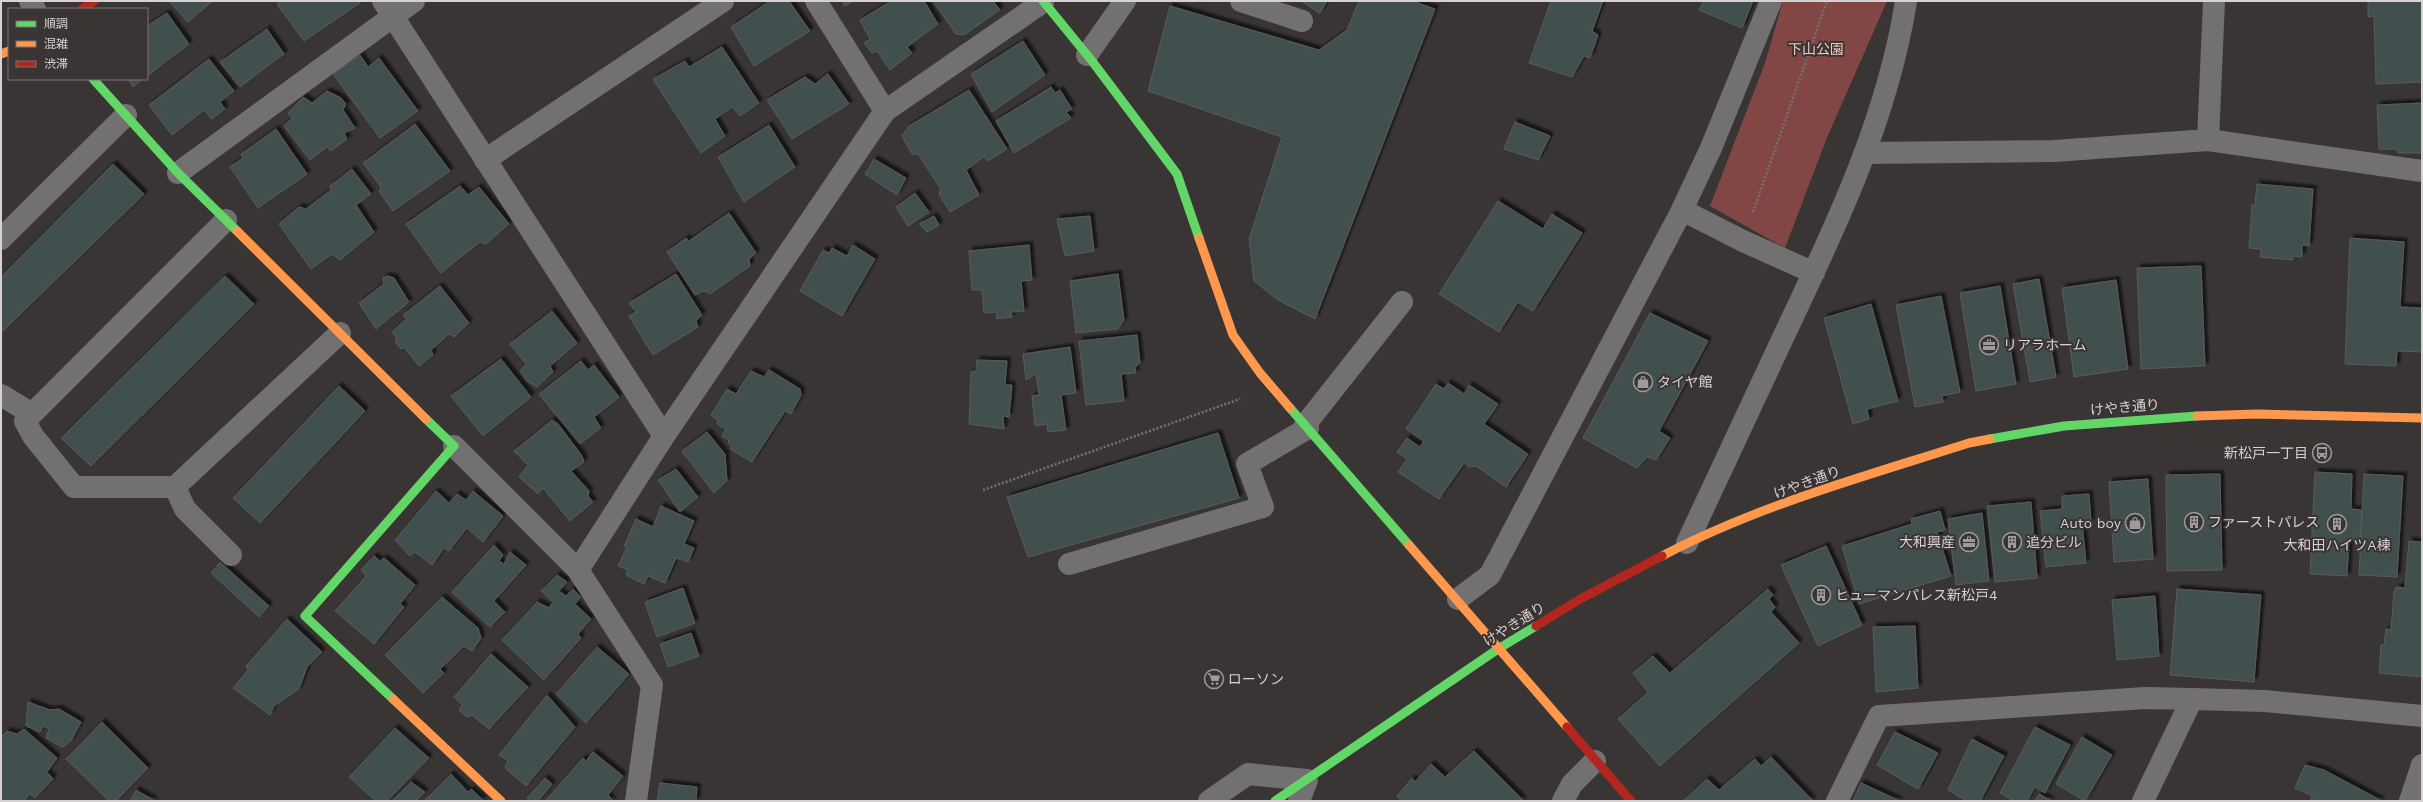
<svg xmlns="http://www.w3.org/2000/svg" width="2423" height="802" viewBox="0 0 2423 802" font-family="'Work Sans','Noto Sans JP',sans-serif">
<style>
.green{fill:#824744}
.building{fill:#43504f;stroke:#5b5a5a;filter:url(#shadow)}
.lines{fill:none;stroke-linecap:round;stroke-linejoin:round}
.path{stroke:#757272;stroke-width:2.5;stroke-dasharray:2 2;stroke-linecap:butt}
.lane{stroke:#727070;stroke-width:22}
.street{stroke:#727070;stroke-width:22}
.fast{stroke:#63d668;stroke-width:9}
.slow{stroke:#ff974d;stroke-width:9}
.jam{stroke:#b3261e;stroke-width:9}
.labels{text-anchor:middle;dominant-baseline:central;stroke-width:4;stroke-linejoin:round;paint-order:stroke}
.park-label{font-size:14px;fill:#f9c5c0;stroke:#3b3434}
.poi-label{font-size:14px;fill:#d7d2d2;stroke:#3b3434;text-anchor:start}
.street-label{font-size:14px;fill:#d7d2d2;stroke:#3b3434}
</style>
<defs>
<filter id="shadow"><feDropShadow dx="3.5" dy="-3.5" stdDeviation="1" flood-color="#0009"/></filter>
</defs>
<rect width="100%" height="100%" fill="#3a3535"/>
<!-- green -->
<path class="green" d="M1783,1H1887L1826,140L1785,248L1710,206L1765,63Z"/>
<!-- building -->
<path class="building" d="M169,1H213L188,22Z
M281,1H359L360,3L304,41L277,4Z
M770,1H789L810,31L754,66L731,27Z
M842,1H853L845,6Z
M891,1H924L938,24L907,47L912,53L890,70L877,51L872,53L864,43L870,39L860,20Z
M933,1H993L1000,10L964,35L956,34Z
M1301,1H1327L1320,13Z
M1359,1H1412L1435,9L1315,319L1278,300L1254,281L1249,239L1282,137L1148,91L1170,6L1319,50L1347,30Z
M1551,1H1603L1592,31L1598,35L1590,58L1584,56L1572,77L1529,63Z
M1704,1H1753L1742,28L1699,10Z
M2368,1H2422V82L2376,84L2374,16L2368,17Z
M167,13L189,44L147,76V26Z
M267,29L284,54L240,87L220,62Z
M1023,41L1045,75L992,112L971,74Z
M722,47L759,103L740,116L732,107L715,119L725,136L701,153L653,79L685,61L689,67Z
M360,55L368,67L379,58L418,111L380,138L333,74Z
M209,59L234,91L220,102L225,109L212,119L204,110L172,135L149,105Z
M828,74L849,104L792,139L767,100L805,77L815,84Z
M128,79H143L133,87Z
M1051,87L1055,93L1060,90L1072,109L1066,112L1071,118L1014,153L996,121Z
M969,90L1007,149L988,161L984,157L966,170L979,195L950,212L939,194L941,189L918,154H912L902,136L909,126Z
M327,91L341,98L346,104L343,110L355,128L344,133L347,139L331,151L327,147L310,160L284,126L292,118L288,113L303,97L312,103Z
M2422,103V153H2398L2397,149H2379L2377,105Z
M1515,122L1550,136L1538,160L1504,149Z
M415,124L450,171L393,211L379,191L381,187L363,163Z
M769,125L795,167L744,202L718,157Z
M276,129L307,174L258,208L230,167L243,158L241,154Z
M874,159L906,178L897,195L865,174Z
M113,164L144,194L1,333V277Z
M352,169L371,194L356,205L374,232L340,260L332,254L311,269L279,224L299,207L306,209L331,190L330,186Z
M2257,184L2313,189L2309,246L2302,245V257L2293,256V260L2260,257L2261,249L2249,248L2252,205H2255Z
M460,186L468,195L479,187L509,224L486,244L480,242L441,273L406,224Z
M915,193L929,212L908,226L896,207Z
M1498,201L1543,229L1552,214L1582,233L1533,311L1518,302L1499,332L1439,294Z
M729,213L756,253L749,259L750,266L710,294L704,291L695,295L667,252L686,238L689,241Z
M934,216L939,225L927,232L919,224Z
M1090,216L1094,251L1065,256L1057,219Z
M2350,238L2404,242L2400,307L2422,308V352L2397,351L2396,366L2345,364Z
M853,245L875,259L842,316L800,291L823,250L829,253L832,248L847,256Z
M1029,245L1032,280L1021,281L1024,311L1011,312L1012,317L997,319L996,312L984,313L982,290H972L969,251Z
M2201,266L2205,366L2141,369L2137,268Z
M676,274L702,315L696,321L698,327L653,355L629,316L636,312L629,303Z
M1118,274L1124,320L1118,329L1076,333L1070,281Z
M225,276L254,304L91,466L61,438Z
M388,276L394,278L409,302L376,329L359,303L384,284L383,278Z
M2039,279L2056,377L2030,382L2013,284Z
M2116,280L2128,369L2074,377L2062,288Z
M440,286L469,323L454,337L449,334L431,350L433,355L419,366L404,347L401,349L395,342L397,339L392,332L406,319L403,315Z
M2000,286L2016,384L1976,391L1960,293Z
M1941,296L1960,392L1942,396L1943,402L1915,407L1896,305Z
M1871,304L1898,401L1867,409L1869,419L1853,424L1824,318Z
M552,311L577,343L550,366L553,372L537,387L527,381L520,371L526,364L510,344Z
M1650,313L1708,341L1659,431L1670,438L1656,460L1647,457L1637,468L1583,438Z
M1137,335L1140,363L1135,368L1136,373L1121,374L1124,401L1086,405L1079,341Z
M1070,347L1076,393L1061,395L1066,430L1048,432L1047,424L1035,426L1032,396L1039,395L1036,374L1026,380L1023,354Z
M501,359L531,397L483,436L451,396Z
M977,360L1007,361L1005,385H1012L1009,417L1003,416L1004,429L969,424L971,372L976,371Z
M581,361L588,370L594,365L619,397L594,417L601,428L580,444L539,394Z
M769,370L800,389L801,395L791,414L785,411L752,462L730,449L732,446L728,443L729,440L722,436L726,429L717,424L718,421L711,415L727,389L736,394L751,371L764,377Z
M1448,383L1464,394L1469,385L1498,404L1484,424L1528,454L1506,487L1476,466L1469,467L1464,463L1439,499L1398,472L1407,459L1397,452L1407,438L1420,447L1424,441L1406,429L1436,384L1444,389Z
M339,386L365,411L260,523L233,498Z
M552,420L558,424L582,456L584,462L571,471L589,491L588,496L593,502L570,521L543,488L538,494L519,477L528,465L514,451Z
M707,432L725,454L727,481L714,493L682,451Z
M1218,433L1239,498L1028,557L1007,497Z
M676,469L698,497L680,512L658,480Z
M2315,472L2352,474L2351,509L2362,510L2360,539L2349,538L2347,576L2310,574Z
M2220,474L2222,570L2167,571L2166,475Z
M2364,474L2403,476L2397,577L2359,575Z
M2148,479L2153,559L2114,562L2109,482Z
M436,491L449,503L457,494L466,500L473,491L503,516L483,542L467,528L449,551L444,548L432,565L415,552L410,556L395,540Z
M2089,494L2091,522L2082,523L2086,563L2046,567L2040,511L2062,509V496Z
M2031,502L2037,578L1995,582L1987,506Z
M661,506L694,521L684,544L694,548L688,562L676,558L665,583L648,576L644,584L626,575L628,570L618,566L627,547L624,546L636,519L653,527Z
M1940,511L1945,530L1937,532L1951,576L1859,604L1842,546L1912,524L1911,519Z
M1982,513L1989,581L1956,585L1948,519Z
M2409,541L2422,542V677L2379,673L2381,645H2384L2386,629L2391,630L2394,592L2397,587L2405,588Z
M494,545L503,555L499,561L504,564L510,552L526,565L494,601L505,612L490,627L452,592Z
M1826,546L1862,625L1818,646L1781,565Z
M374,556L380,561L384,558L415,585L400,604L404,607L374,644L335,611L366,576L361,570Z
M220,562L269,606L259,617L211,573Z
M557,575L567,582L559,591L566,596L573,589L581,597L575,604L591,619L578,634L581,638L544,680L502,640L537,602L549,608L553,602L541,591Z
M683,588L695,623L657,637L645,602Z
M1768,589L1773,595L1769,599L1775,607L1771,612L1799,643L1660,766L1618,719L1648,692L1633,673L1653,656L1670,673Z
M2177,589L2261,595L2254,682L2170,675Z
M2155,596L2159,656L2117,660L2112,600Z
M442,597L478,628L481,638L472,651L464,646L440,669L444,673L423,693L385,655Z
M287,619L322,652L307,667L299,689L274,706L270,715L233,688L248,670L246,666Z
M1915,626L1918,688L1876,692L1873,627Z
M691,633L699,656L668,667L660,644Z
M597,647L629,674L586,723L556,694Z
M491,654L528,687L489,729L472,715L467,717L459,710L462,705L454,697Z
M547,695L575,727L526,786L505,768L508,761L499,755Z
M28,702L50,710L59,709L81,722L71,741L62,747L46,738L49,729L43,726L40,732L26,726Z
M102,722L148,768L116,801H109L66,759Z
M2035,727L2070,745L2045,793L2035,787L2027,801H2014L2000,793Z
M395,728L429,758L387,801H376L349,777Z
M24,729L57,758L47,772L53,779L35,798L30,794L24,801H1V737L7,731L17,734Z
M1895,732L1938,753L1918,789L1877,765Z
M2082,737L2112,755L2085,801L2056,784Z
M1972,739L2004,756L1980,801H1967L1948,790Z
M1474,751L1524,801H1402L1397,796L1412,778L1415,782L1431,764L1445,777Z
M593,752L623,776L608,795L613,801H545L583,758L586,761Z
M1771,757L1813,801H1683L1707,779L1719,790L1755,759L1761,766Z
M2305,765L2324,770L2382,801H2310L2312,796L2295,788Z
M451,774L468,792L471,789L484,801H424Z
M545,778L552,784L538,801H530L527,798Z
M411,782L425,792L416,801H392Z
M660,783L697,787L696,801H657Z
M1861,783L1900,801H1853Z
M136,790L155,801H130Z
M2039,794L2052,801H2035Z"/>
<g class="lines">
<!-- path -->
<path class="path" d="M1753,212L1827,1
M983,490L1240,399"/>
<!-- lane -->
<path class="lane" d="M1241,1L1302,21
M1087,55L1125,1
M1069,564L1263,507L1247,464L1308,428"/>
<!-- street -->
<path class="street" d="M30,1L35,9
M383,1L664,436L578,570L454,446
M885,111L1043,2
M2208,140L2214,1
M1865,153L2054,151L2208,140L2422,171
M485,160L723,1
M178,173L414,1
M1682,210L1743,241L1814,273
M226,220L25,421L33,436L74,487H175L340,333
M1,239L126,115
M1,395L32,414
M1305,425L1402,302
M664,436L885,111L816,1
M175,487L185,509L231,555
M1687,543C1720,471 1754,399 1788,327C1838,222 1888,116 1906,1
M578,570L652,685L636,801
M1458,599L1490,575L1682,210L1711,148L1771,1
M1209,801L1248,774L1307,780L1299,801
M1563,801L1572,784L1595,761
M1837,801L1879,716L2145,698L2192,699
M2143,801L2192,699L2265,701L2422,716
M2410,801L2422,765"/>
<!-- fast -->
<path class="fast" d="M1043,1L1092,61L1177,174L1199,238
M93,79L178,173L237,231
M1290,408L1409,545
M1990,439L2064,426L2197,416
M393,699L305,616L454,446L426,419
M1275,801L1498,649L1536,626"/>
<!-- slow -->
<path class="slow" d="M1,54L9,51
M237,231L426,419
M1199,238L1233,335L1260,373L1290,408
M2197,416L2257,414L2422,418
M1409,545L1567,727
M1662,556C1759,505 1866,476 1969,443L1990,439
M393,699L501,801"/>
<!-- jam -->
<path class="jam" d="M82,9L94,1
M1536,626L1582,598L1662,556
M1567,727L1631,801"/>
</g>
<!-- icons -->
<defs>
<symbol id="office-ring" viewBox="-11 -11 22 22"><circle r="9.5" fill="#3b3434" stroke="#a09b9b" stroke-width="1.5"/><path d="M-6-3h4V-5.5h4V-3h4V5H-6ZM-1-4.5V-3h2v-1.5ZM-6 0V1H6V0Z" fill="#a09b9b"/></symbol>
<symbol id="shop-ring" viewBox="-11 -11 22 22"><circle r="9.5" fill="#3b3434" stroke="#a09b9b" stroke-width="1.5"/><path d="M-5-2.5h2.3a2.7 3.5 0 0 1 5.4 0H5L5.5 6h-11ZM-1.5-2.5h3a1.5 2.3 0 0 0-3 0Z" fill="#a09b9b"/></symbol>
<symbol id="bus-ring" viewBox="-11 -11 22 22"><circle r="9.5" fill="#3b3434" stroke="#a09b9b" stroke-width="1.5"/><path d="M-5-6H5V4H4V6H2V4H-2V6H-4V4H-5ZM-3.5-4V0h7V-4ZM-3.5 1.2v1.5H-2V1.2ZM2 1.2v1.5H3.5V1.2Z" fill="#a09b9b"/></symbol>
<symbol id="building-ring" viewBox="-11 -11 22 22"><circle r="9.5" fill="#3b3434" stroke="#a09b9b" stroke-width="1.5"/><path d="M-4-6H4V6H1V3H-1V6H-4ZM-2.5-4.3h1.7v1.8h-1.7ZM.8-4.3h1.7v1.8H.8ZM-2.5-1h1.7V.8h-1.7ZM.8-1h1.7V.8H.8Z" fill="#a09b9b"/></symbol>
<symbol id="supermarket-ring" viewBox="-11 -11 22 22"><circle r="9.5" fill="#3b3434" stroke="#a09b9b" stroke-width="1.5"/><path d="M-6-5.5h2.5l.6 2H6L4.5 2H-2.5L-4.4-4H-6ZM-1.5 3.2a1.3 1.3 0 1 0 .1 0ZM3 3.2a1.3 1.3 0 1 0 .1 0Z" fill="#a09b9b"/></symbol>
</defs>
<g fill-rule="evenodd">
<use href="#office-ring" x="1978" y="334" width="22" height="22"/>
<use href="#shop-ring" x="1632" y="371" width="22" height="22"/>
<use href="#bus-ring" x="2311" y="442" width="22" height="22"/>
<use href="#building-ring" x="2183" y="511" width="22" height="22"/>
<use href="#shop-ring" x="2124" y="512" width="22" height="22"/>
<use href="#building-ring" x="2326" y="513" width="22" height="22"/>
<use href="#office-ring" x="1958" y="531" width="22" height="22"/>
<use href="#building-ring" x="2001" y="531" width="22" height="22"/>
<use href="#building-ring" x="1810" y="584" width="22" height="22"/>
<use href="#supermarket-ring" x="1203" y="668" width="22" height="22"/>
</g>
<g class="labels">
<!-- park labels -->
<g class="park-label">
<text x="1816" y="49">下山公園</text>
</g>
<!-- poi labels -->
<g class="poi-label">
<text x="2003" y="345">リアラホーム</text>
<text x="1657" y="382">タイヤ館</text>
<text x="2308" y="453" text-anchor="end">新松戸一丁目</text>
<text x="2208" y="522">ファーストパレス</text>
<text x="2121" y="523" text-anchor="end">Auto boy</text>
<text x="1955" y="542" text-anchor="end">大和興産</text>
<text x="2026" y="542">追分ビル</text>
<text x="2337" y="545" text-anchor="middle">大和田ハイツA棟</text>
<text x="1835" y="595">ヒューマンパレス新松戸4</text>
<text x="1228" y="679">ローソン</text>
</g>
<!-- street labels -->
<g class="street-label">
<text transform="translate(2125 407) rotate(-5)">けやき通り</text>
<text transform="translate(1807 482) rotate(-20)">けやき通り</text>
<text transform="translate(1514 624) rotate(-32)">けやき通り</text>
</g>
</g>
<!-- border -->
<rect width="2423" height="802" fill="none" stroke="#d7d2d2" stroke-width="4"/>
<!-- legend -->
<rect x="8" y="8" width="140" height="72" fill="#3b3434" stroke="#797373"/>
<rect x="16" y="21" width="20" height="6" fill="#63d668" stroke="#797373"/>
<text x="44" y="28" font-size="12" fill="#d7d2d2">順調</text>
<rect x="16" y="41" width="20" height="6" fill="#ff974d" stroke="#797373"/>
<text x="44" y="48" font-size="12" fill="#d7d2d2">混雑</text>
<rect x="16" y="61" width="20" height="6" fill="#b3261e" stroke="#797373"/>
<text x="44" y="68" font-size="12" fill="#d7d2d2">渋滞</text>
</svg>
